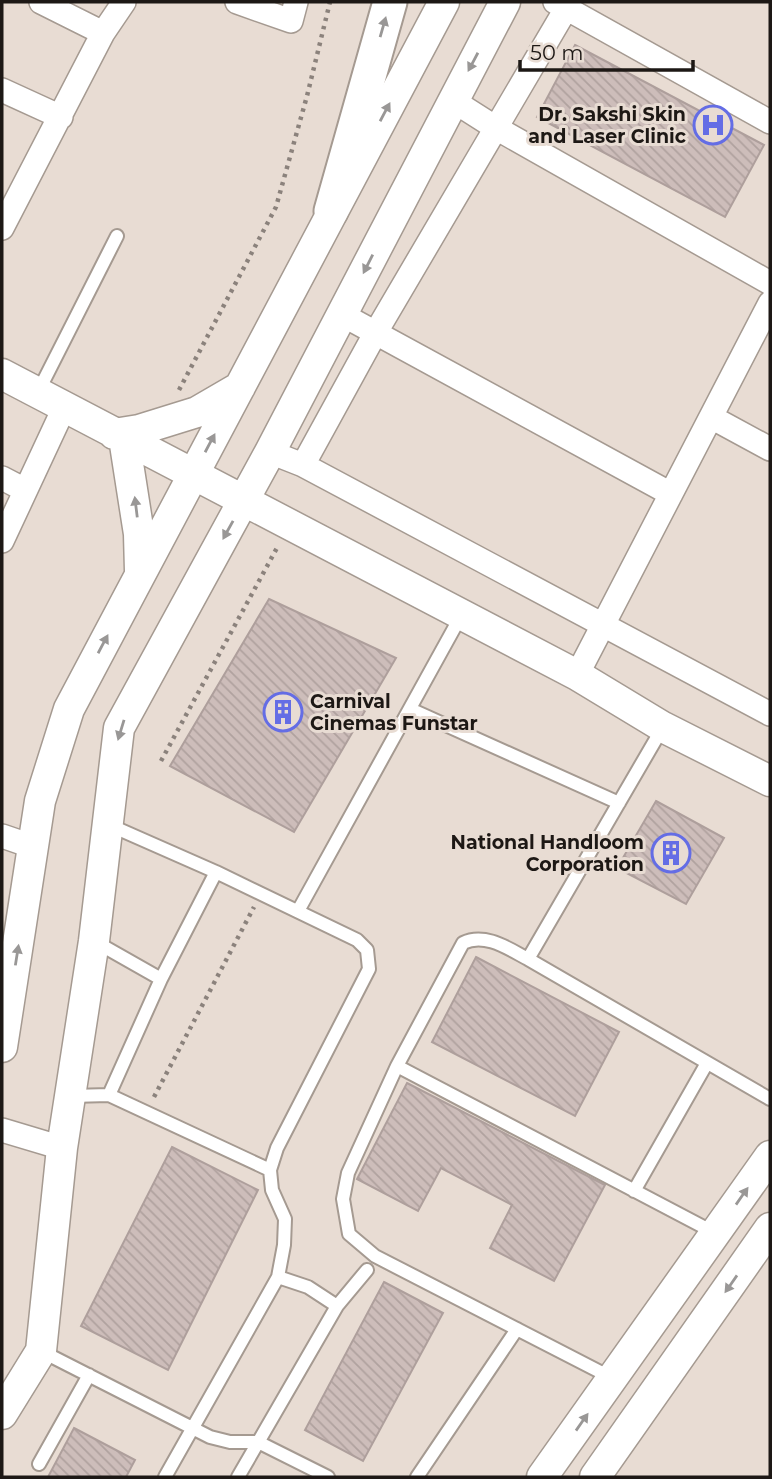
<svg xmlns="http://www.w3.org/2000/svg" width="772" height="1479" viewBox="0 0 772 1479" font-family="Montserrat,sans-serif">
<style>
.building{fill:url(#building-back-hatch);stroke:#ae9f9c;stroke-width:2}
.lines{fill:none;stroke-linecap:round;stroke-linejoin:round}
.service-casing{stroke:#a59a91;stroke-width:16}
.minor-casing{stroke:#a59a91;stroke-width:26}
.tertiary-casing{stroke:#a59a91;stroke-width:33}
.secondary-casing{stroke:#a59a91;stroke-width:37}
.path{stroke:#8b827c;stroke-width:4.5;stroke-dasharray:3.5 5;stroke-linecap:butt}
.service{stroke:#fff;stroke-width:12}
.minor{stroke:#fff;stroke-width:23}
.tertiary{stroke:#fff;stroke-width:30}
.secondary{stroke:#fff;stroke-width:33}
.oneway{fill:#999796}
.labels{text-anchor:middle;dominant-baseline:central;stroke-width:6;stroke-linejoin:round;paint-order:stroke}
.poi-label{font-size:19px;font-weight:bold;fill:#1d1815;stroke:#e8dcd3;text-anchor:end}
</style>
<defs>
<pattern id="building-back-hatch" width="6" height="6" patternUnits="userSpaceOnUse" patternTransform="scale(1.75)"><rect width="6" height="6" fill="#cdbdba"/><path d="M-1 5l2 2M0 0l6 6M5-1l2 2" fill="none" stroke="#b0a29f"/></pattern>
</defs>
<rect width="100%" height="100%" fill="#e8dcd3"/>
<!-- building -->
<path class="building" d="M575,45L764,145L725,217L537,117Z
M269,599L396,658L294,832L170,766Z
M656,801L724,838L686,904L617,868Z
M476,957L619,1032L575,1116L432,1042Z
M407,1083L605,1185L554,1281L490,1248L512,1205L441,1168L418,1211L357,1179Z
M172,1147L258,1190L168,1370L81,1326Z
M384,1282L443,1313L363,1461L305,1430Z
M74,1428L135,1460L126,1477H48Z"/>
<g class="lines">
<defs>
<path id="service" d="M38,392L117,236
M410,709L619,803
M298,911L462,614
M94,941L161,979
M528,959L663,727
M397,1066L463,943C485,932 509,949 528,959L770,1099
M109,1095L270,1170
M71,1096L109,1095L161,979L216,872L107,824
M634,1191L707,1063
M278,1277L308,1287L337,1306
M41,1351L210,1437L230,1442H258L328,1477
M612,1378L375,1256L349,1234L343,1199L348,1173L397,1066L715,1233
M39,1464L89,1375
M165,1477L278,1277L284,1245L285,1219L272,1190L270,1170L277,1148L369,969L367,950L357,940L216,872
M238,1477L337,1306L367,1270
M417,1477L517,1329"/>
<path id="minor" d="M41,2L103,33
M237,2L291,21L296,2
M555,2L770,122
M2,90L61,117
M452,100L496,128L770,283
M2,228L103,33L124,2
M341,314L671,494
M711,417L770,449
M270,452L303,465L770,714
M303,465L376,332L570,2
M2,478L25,490
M2,541L64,408
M577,675L770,303
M2,836L34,847
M2,1130L62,1148"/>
<path id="tertiary" d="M2,374L577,675L663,727L770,781
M114,434L139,430L197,412L240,387
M124,438L139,534L140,571
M2,1047L40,801L69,709L444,2
M2,1414L41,1351L62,1148L94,941L119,728L270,452L505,2
M542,1477L770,1156
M595,1477L770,1228"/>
<path id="secondary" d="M331,211L390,2"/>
</defs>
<!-- service casing -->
<use href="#service" class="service-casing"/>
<!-- minor casing -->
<use href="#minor" class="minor-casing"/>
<!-- tertiary casing -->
<use href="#tertiary" class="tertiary-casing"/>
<!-- secondary casing -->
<use href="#secondary" class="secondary-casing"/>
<!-- path -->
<path class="path" d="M179,390L276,207L307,96L330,2
M161,761L278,546
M154,1097L254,907"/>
<!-- service -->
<use href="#service" class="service"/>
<!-- minor -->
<use href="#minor" class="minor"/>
<!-- tertiary -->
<use href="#tertiary" class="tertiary"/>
<!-- secondary -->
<use href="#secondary" class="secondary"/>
</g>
<!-- one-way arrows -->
<defs><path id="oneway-solid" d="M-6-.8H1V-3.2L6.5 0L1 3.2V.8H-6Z" transform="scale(1.75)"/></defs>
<g class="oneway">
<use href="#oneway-solid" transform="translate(383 27) rotate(-74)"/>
<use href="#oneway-solid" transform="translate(473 62) rotate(118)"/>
<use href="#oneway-solid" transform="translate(385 112) rotate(-62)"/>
<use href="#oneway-solid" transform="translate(368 264) rotate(117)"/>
<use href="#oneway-solid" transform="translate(210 443) rotate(-62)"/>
<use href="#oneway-solid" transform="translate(136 507) rotate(-97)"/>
<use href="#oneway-solid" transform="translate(228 530) rotate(119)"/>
<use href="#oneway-solid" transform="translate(103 644) rotate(-62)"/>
<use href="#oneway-solid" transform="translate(121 730) rotate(107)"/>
<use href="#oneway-solid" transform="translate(17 955) rotate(-81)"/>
<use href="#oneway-solid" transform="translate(742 1196) rotate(-55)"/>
<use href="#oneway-solid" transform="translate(731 1284) rotate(125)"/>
<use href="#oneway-solid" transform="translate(582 1422) rotate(-55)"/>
</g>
<!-- icons -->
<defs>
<symbol id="hospital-ring" viewBox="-11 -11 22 22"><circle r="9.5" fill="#e8dcd3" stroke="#646de5" stroke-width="1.5"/><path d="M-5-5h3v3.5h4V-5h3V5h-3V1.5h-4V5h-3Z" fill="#646de5"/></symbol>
<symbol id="building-ring" viewBox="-11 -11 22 22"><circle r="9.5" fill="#e8dcd3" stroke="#646de5" stroke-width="1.5"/><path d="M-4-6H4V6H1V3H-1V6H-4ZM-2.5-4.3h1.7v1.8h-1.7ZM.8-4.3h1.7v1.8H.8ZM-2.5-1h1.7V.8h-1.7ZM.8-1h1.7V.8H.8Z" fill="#646de5"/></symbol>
</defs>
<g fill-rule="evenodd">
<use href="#hospital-ring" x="691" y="103" width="44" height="44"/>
<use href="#building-ring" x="261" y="690" width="44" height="44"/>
<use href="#building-ring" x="649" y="831" width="44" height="44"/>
</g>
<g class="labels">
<!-- poi labels -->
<g class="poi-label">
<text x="686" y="114">Dr. Sakshi Skin<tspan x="686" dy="22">and Laser Clinic</tspan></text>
<text x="310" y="701" text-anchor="start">Carnival<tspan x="310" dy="22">Cinemas Funstar</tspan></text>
<text x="644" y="842">National Handloom<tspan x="644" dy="22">Corporation</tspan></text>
</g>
</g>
<!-- border -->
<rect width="772" height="1479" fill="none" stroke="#1d1815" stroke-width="7"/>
<!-- scale -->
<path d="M520 60v10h173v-10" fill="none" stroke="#1d1815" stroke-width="3.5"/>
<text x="530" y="60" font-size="21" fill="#1d1815" stroke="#e8dcd3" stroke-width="5" paint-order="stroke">50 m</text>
</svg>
